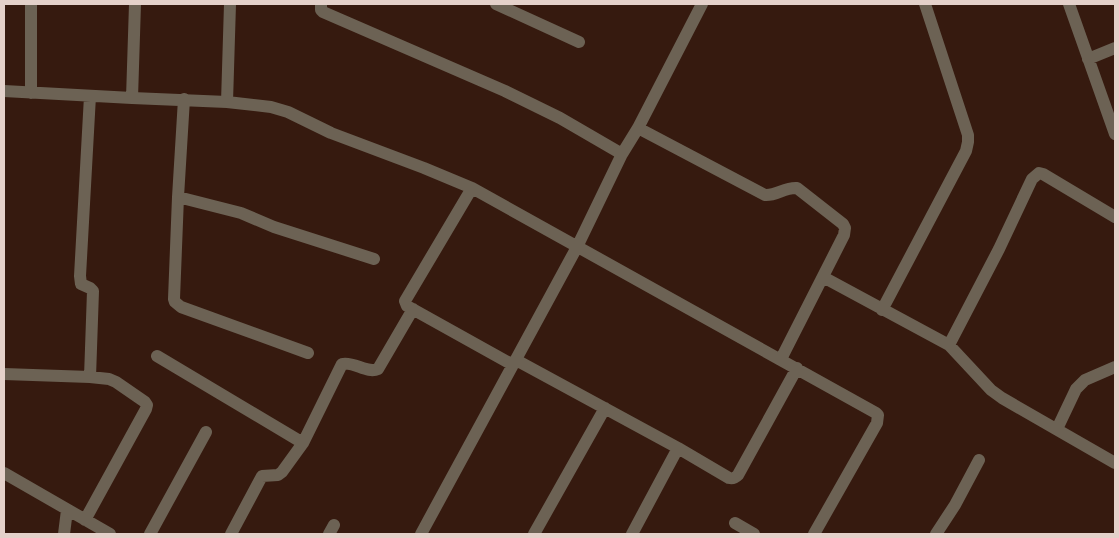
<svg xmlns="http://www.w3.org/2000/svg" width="1119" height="538" viewBox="0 0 1119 538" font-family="Poppins,sans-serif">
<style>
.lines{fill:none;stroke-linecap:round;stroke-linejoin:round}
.minor{stroke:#6c6254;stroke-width:12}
</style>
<rect width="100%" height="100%" fill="#361a0f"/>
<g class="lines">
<!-- minor -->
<path class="minor" d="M31,4V93
M321,4V10L323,12L505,91L560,118L622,154
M496,4L579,42
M1069,4L1115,134
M1088,59L1115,48
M4,91L132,98L227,102L271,107L288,112L331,133L424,168L472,188L876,413L878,415L877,423L814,534
M90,96L80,276L81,284L90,288L93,291L90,377
M132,98L135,4
M184,99L178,197L174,299L175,302L181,307L308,353
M227,102L230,4
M638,128L765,195C776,196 785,187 797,188L843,224L845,228L844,235L781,359
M472,188L405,301L407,306L513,365
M178,197L241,213L274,227L374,259
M823,277L949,345L991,390L1002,398L1115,463
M882,310L966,151L968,142V135L925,4
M949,345L999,249L1032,179L1039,173L1043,174L1115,217
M157,356L303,443
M516,360L678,448L729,478C733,479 735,478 738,475L797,368
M4,374L90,377L109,379L116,382L145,402L147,405L146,409L85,520
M1057,429L1076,389L1085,380L1115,367
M4,473L110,534
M735,523L754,534
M64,534L67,510
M150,534L206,432
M231,534L262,476L278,475L282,472L303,443L342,364C354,361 367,374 378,369L413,309
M329,534L334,525
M421,534L577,247L622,154L638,128L702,4
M534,534L605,408
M632,534L678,448
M936,534L955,505L979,460"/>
</g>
<!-- border -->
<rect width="1119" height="538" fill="none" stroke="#e4d1ca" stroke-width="10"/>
</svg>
